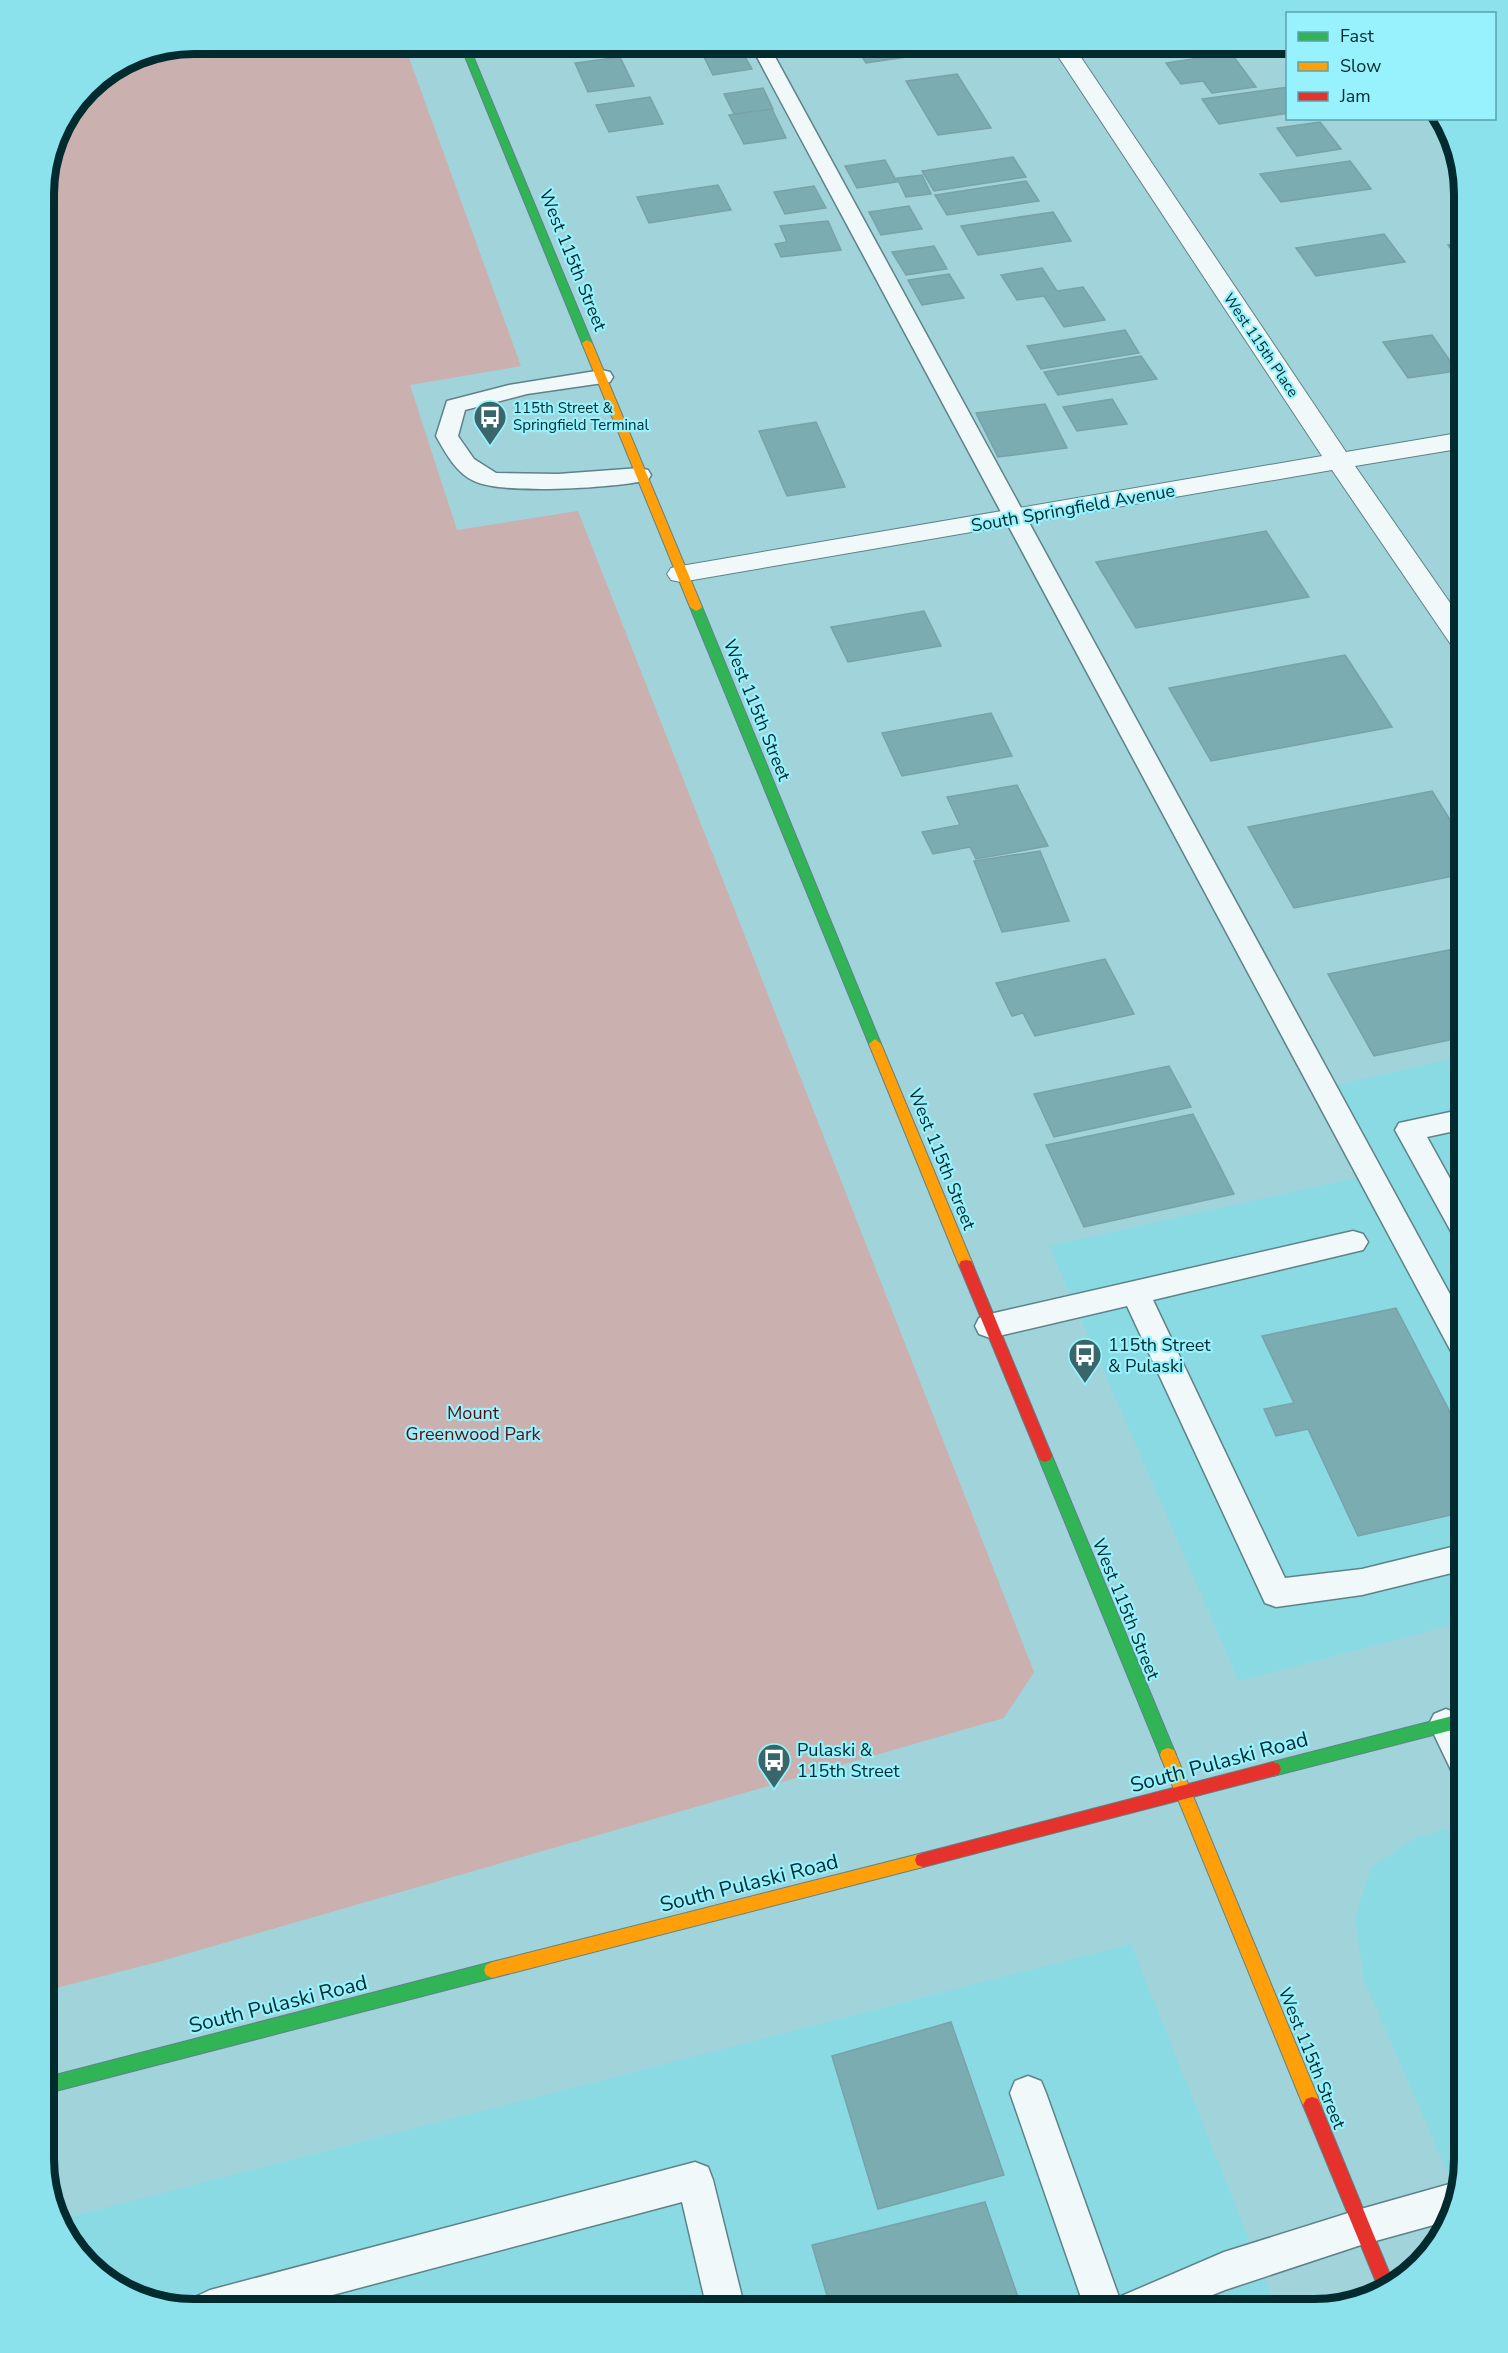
<svg xmlns="http://www.w3.org/2000/svg" width="1508" height="2353" viewBox="0 0 1508 2353" font-family="'Nunito Sans',sans-serif">
<style>
.built{fill:#8adae4}
.green{fill:#cab0ae}
.building{fill:#7aacb2;stroke:#78a2a7;stroke-width:1.5}
.lines{fill:none;stroke-linecap:round;stroke-linejoin:round}
.lane-casing{stroke:#5d8388;stroke-width:3}
.street-casing{stroke:#5d8388;stroke-width:2}
.fast-casing{stroke:#5d8388;stroke-width:2}
.slow-casing{stroke:#5d8388;stroke-width:2}
.jam-casing{stroke:#5d8388;stroke-width:2}
.lane{fill:#f1f8f9;fill-rule:evenodd}
.street{fill:#f1f8f9;fill-rule:evenodd}
.fast{fill:#30b455;fill-rule:evenodd}
.slow{fill:#ff9f0a;fill-rule:evenodd}
.jam{fill:#e5322d;fill-rule:evenodd}
.labels{text-anchor:middle;dominant-baseline:central;stroke-width:4.5;stroke-linejoin:round;paint-order:stroke}
.far-street-label{font-size:15px;fill:#012b2f;stroke:#97f2fe}
.far-poi-label{font-size:15px;fill:#012b2f;stroke:#97f2fe;text-anchor:start}
.street-label{font-size:18px;fill:#012b2f;stroke:#97f2fe}
.poi-label{font-size:18px;fill:#012b2f;stroke:#97f2fe;text-anchor:start}
.park-label{font-size:18px;fill:#5e0b0c;stroke:#97f2fe}
.near-street-label{font-size:21px;fill:#012b2f;stroke:#97f2fe}
.rim{fill:none;stroke:#012b2f;stroke-width:8}
</style>
<rect width="100%" height="100%" fill="#a1d3da"/>
<!-- built -->
<path class="built" d="M1464,1056V1622L1239,1681L1049,1246L1383,1172L1333,1086Z
M1464,1824V2159L1456,2192L1364,1980L1355,1918L1371,1867L1415,1838Z
M1131,1944L1277,2309H185L111,2284L59,2226L58,2220Z"/>
<!-- green -->
<path class="green" d="M194,44H404L521,366L410,385L457,530L578,511L1034,1672L1004,1718L158,1962L44,1991V185L59,128L88,87L137,55Z"/>
<!-- building -->
<path class="building" d="M566,44H641L570,53Z
M785,44H826L827,45L788,50Z
M854,44H935L941,52L866,63Z
M741,50L752,69L713,75L703,55Z
M1231,53L1256,87L1212,93L1203,81L1181,84L1166,63Z
M620,57L634,86L588,92L575,63Z
M957,74L991,128L938,135L906,81Z
M1288,87V113L1219,124L1202,99Z
M763,88L773,109L734,114L724,94Z
M650,97L663,124L609,132L596,105Z
M772,109L786,138L744,144L729,115Z
M1320,122L1341,149L1297,156L1277,128Z
M1013,157L1026,177L934,191L922,171Z
M885,160L897,182L857,188L845,166Z
M1350,161L1371,189L1281,202L1260,174Z
M922,175L931,194L906,197L897,178Z
M1026,181L1039,201L947,215L935,195Z
M718,185L731,210L649,223L637,197Z
M814,186L826,208L785,214L774,192Z
M909,206L922,229L881,235L869,212Z
M1053,212L1071,241L978,255L961,226Z
M828,221L841,250L781,257L775,244L787,242L780,226Z
M1384,234L1405,262L1316,276L1296,248Z
M1464,242V267L1448,245Z
M934,246L947,269L906,275L892,252Z
M1042,268L1057,291L1083,287L1105,320L1064,327L1044,296L1017,300L1001,275Z
M949,274L964,298L922,305L908,280Z
M1125,330L1139,353L1041,369L1027,346Z
M1432,335L1457,371L1408,378L1383,342Z
M1141,356L1157,379L1058,395L1044,372Z
M1112,399L1127,424L1077,431L1063,407Z
M1045,404L1067,448L998,457L976,413Z
M816,422L845,487L787,496L759,431Z
M1266,531L1309,597L1136,628L1096,562Z
M924,611L941,646L848,662L831,627Z
M1345,655L1392,727L1211,761L1169,688Z
M991,713L1012,756L902,776L882,733Z
M1017,785L1048,846L976,859L970,847L933,854L922,832L960,825L947,797Z
M1432,791L1464,842V874L1294,908L1248,827Z
M1040,851L1069,921L1002,932L974,861Z
M1464,947V1037L1374,1056L1328,974Z
M1105,959L1134,1014L1035,1036L1023,1013L1012,1016L996,983Z
M1169,1066L1191,1107L1054,1137L1034,1094Z
M1193,1114L1234,1194L1084,1227L1046,1145Z
M1396,1308L1464,1439V1512L1358,1536L1308,1429L1276,1436L1264,1409L1294,1403L1262,1336Z
M951,2022L1004,2175L878,2209L832,2056Z
M985,2202L1019,2300L986,2309H831L812,2245Z"/>
<g class="lines">
<defs>
<path id="lane" d="M750,44H768L1464,1320V1359L1453,1355Z
M602,370L610,372L613,377L610,382L527,394L465,410L458,436L474,459L496,473L558,474L640,468L648,470L651,475L648,480C616,488 502,495 474,481C456,473 445,452 436,436L447,401L509,385Z
M1464,1109V1129L1427,1137L1464,1204V1240L1454,1237L1395,1130L1399,1123Z
M1353,1231L1363,1234L1368,1242L1363,1250L1153,1300L1285,1578L1362,1569L1464,1544V1570L1362,1595L1276,1607L1265,1603L1127,1306L990,1338L979,1334L975,1326L979,1318L990,1314Z
M1446,1709L1458,1714L1464,1728V1777L1452,1772L1429,1724L1434,1714Z
M1028,2076L1041,2081L1046,2093L1119,2297L1224,2252L1361,2209L1453,2183L1458,2185L1448,2221L1361,2245L1225,2290L1177,2309H1085L1010,2093L1015,2081Z
M695,2162L708,2167L713,2180L745,2309H707L682,2202L280,2309H191L197,2296L210,2290Z"/>
<path id="street" d="M1050,44H1072L1346,452L1464,432V448L1355,466L1464,623V652L1454,649L1332,470L681,582L671,580L667,574L671,568L681,566L1322,456Z"/>
<path id="fast" d="M460,44H468L592,343L591,345H583L582,343Z
M696,603L702,607L881,1044L880,1047L875,1049L869,1044L690,607Z
M1045,1450L1050,1452L1052,1456L1176,1755L1174,1760L1168,1762L1162,1760L1160,1755L1038,1456L1040,1452Z
M1464,1713V1727L1273,1776L1267,1774L1265,1769L1267,1764L1273,1762Z
M492,1962L498,1965L500,1970L498,1975L492,1978L44,2094V2078Z"/>
<path id="slow" d="M587,340L592,343L702,607L700,609L696,611L690,607L582,343Z
M875,1039L881,1044L973,1265L971,1269H961L959,1265L869,1044Z
M1168,1748L1174,1750L1176,1755L1321,2105L1318,2111L1312,2113L1306,2111L1303,2105L1160,1755L1162,1750Z
M923,1853L929,1855L931,1860L929,1865L923,1867L492,1978L486,1975L484,1970L486,1965L492,1962Z"/>
<path id="jam" d="M966,1260L971,1261L973,1265L1052,1456L1050,1460L1045,1462L1040,1460L1038,1456L959,1265L961,1261Z
M1273,1762L1279,1764L1281,1769L1279,1774L1273,1776L923,1867L917,1865L915,1860L917,1855L923,1853Z
M1312,2097L1318,2099L1393,2282L1381,2294L1303,2105L1306,2099Z"/>
</defs>
<!-- lane casing -->
<use href="#lane" class="lane-casing"/>
<!-- street casing -->
<use href="#street" class="street-casing"/>
<!-- fast casing -->
<use href="#fast" class="fast-casing"/>
<!-- slow casing -->
<use href="#slow" class="slow-casing"/>
<!-- jam casing -->
<use href="#jam" class="jam-casing"/>
<!-- lane -->
<use href="#lane" class="lane"/>
<!-- street -->
<use href="#street" class="street"/>
<!-- fast -->
<use href="#fast" class="fast"/>
<!-- slow -->
<use href="#slow" class="slow"/>
<!-- jam -->
<use href="#jam" class="jam"/>
</g>
<!-- icons -->
<defs>
<symbol id="bus-pin" viewBox="-11 -11 22 30"><path d="M0 17L-7.5 6A9.5 9.5 0 1 1 7.5 6Z" fill="#39666b" stroke="#97f2fe"/><path d="M-5-6H5V4H4V6H2V4H-2V6H-4V4H-5ZM-3.5-4V0h7V-4ZM-3.5 1.2v1.5H-2V1.2ZM2 1.2v1.5H3.5V1.2Z" fill="#fff"/></symbol>
</defs>
<g fill-rule="evenodd">
<use href="#bus-pin" x="471" y="398" width="38" height="52"/>
<use href="#bus-pin" x="1066" y="1336" width="38" height="52"/>
<use href="#bus-pin" x="755" y="1741" width="38" height="52"/>
</g>
<g class="labels">
<!-- far-street labels -->
<g class="far-street-label">
<text transform="translate(1261 345) rotate(56)">West 115th Place</text>
</g>
<!-- far-poi labels -->
<g class="far-poi-label">
<text x="513" y="408">115th Street &amp;<tspan x="513" dy="17">Springfield Terminal</tspan></text>
</g>
<!-- street labels -->
<g class="street-label">
<text transform="translate(573 260) rotate(68)">West 115th Street</text>
<text transform="translate(1073 508) rotate(-10)">South Springfield Avenue</text>
<text transform="translate(757 710) rotate(68)">West 115th Street</text>
<text transform="translate(942 1159) rotate(68)">West 115th Street</text>
<text transform="translate(1126 1609) rotate(68)">West 115th Street</text>
<text transform="translate(1312 2058) rotate(68)">West 115th Street</text>
</g>
<!-- poi labels -->
<g class="poi-label">
<text x="1108" y="1345">115th Street<tspan x="1108" dy="21">&amp; Pulaski</tspan></text>
<text x="797" y="1750">Pulaski &amp;<tspan x="797" dy="21">115th Street</tspan></text>
</g>
<!-- park labels -->
<g class="park-label">
<text x="473" y="1413">Mount<tspan x="473" dy="21">Greenwood Park</tspan></text>
</g>
<!-- near-street labels -->
<g class="near-street-label">
<text transform="translate(1219 1762) rotate(-15)">South Pulaski Road</text>
<text transform="translate(749 1883) rotate(-14)">South Pulaski Road</text>
<text transform="translate(278 2004) rotate(-14)">South Pulaski Road</text>
</g>
</g>
<!-- crop -->
<path d="M0 0H1508V2353H0ZM194 54H1314A140 140 0 0 1 1454 194V2159A140 140 0 0 1 1314 2299H194A140 140 0 0 1 54 2159V194A140 140 0 0 1 194 54Z" fill="#8be2ed" fill-rule="evenodd"/>
<path class="rim" d="M194 54H1314A140 140 0 0 1 1454 194V2159A140 140 0 0 1 1314 2299H194A140 140 0 0 1 54 2159V194A140 140 0 0 1 194 54Z"/>
<!-- legend -->
<rect x="1286" y="12" width="210" height="108" fill="#97f2fe" stroke="#5ba2ab" stroke-width="1.5"/>
<rect x="1298" y="32" width="30" height="9" fill="#30b455" stroke="#5ba2ab" stroke-width="1.5"/>
<text x="1340" y="42" font-size="18" fill="#012b2f">Fast</text>
<rect x="1298" y="62" width="30" height="9" fill="#ff9f0a" stroke="#5ba2ab" stroke-width="1.5"/>
<text x="1340" y="72" font-size="18" fill="#012b2f">Slow</text>
<rect x="1298" y="92" width="30" height="9" fill="#e5322d" stroke="#5ba2ab" stroke-width="1.5"/>
<text x="1340" y="102" font-size="18" fill="#012b2f">Jam</text>
</svg>
